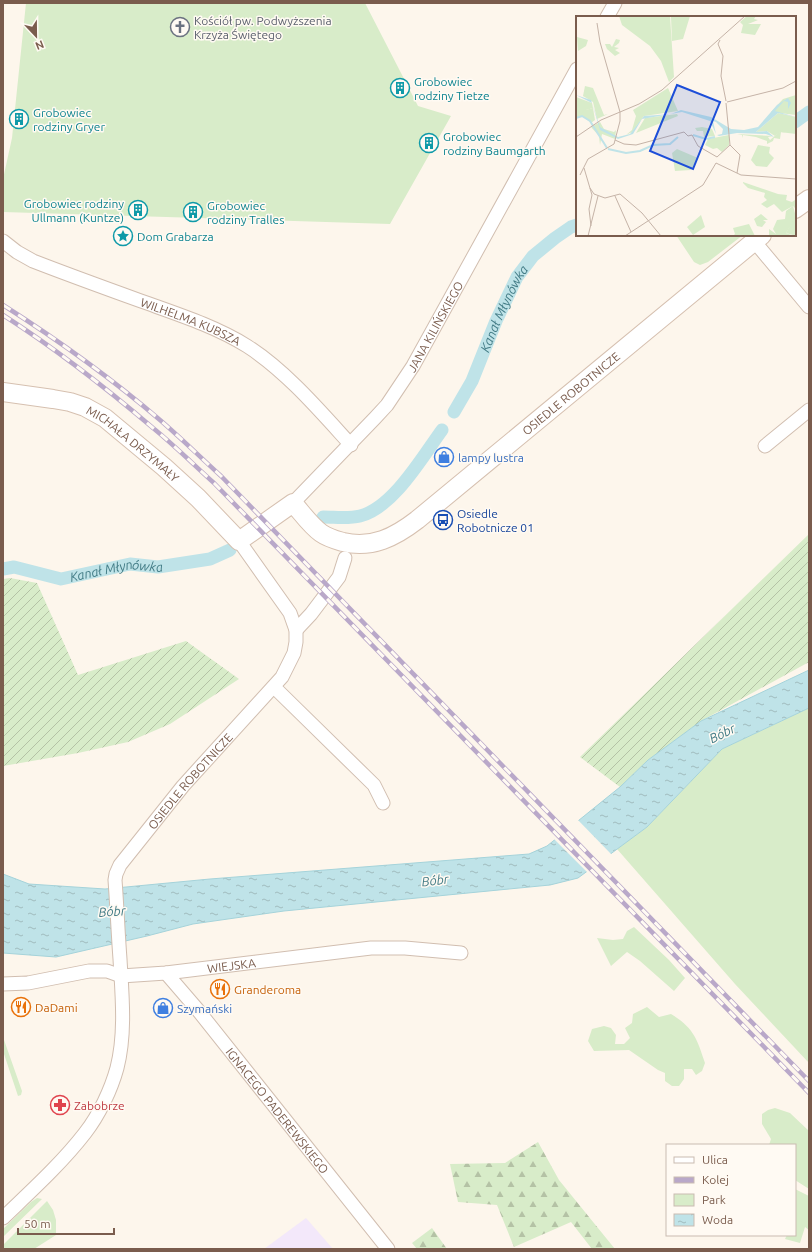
<svg xmlns="http://www.w3.org/2000/svg" width="812" height="1252" viewBox="0 0 812 1252" font-family="Ubuntu,sans-serif">
<style>
.education{fill:#f3e8fa}
.green{fill:#d8ecc9}
.forest{fill:url(#forest-firs)}
.garden{fill:url(#garden-furrows)}
.water{fill:url(#water-ripples);stroke:#a5d3da}
.pier{fill:#fdf6ec}
.lines{fill:none;stroke-linecap:round;stroke-linejoin:round}
.canal{stroke:#bfe3e8;stroke-width:13}
.street-casing{stroke:#d1beb0;stroke-width:15}
.secondary-casing{stroke:#d6c0b0;stroke-width:20}
.street{stroke:#fff;stroke-width:13}
.secondary{stroke:#fff;stroke-width:18}
.rail-casing{stroke:#b9a8c9;stroke-width:4.5}
.rail{stroke:#fffaf3;stroke-width:3;stroke-dasharray:9;stroke-linecap:butt}
.labels{text-anchor:middle;dominant-baseline:central;stroke-width:3;stroke-linejoin:round;paint-order:stroke}
.worship-label{font-size:12px;fill:#5b616d;stroke:#fffaf3;text-anchor:start}
.culture-label{font-size:12px;fill:#0d838f;stroke:#fffaf3;text-anchor:start}
.street-label{font-size:12px;fill:#7a5c4d;stroke:#fffaf3}
.shop-label{font-size:12px;fill:#366cbe;stroke:#fffaf3;text-anchor:start}
.transit-label{font-size:12px;fill:#164399;stroke:#fffaf3;text-anchor:start}
.food-label{font-size:12px;fill:#c56008;stroke:#fffaf3;text-anchor:start}
.health-label{font-size:12px;fill:#be3a42;stroke:#fffaf3;text-anchor:start}
.water-label{font-size:13px;font-style:italic;fill:#437c86;stroke:#fffaf3}
.inset-river{fill:none;stroke:#bfe3e8;stroke-width:2}
.inset-road{fill:none;stroke:#c5b3a7;stroke-width:1}
.view{fill:#1d4ed8;fill-opacity:0.15;stroke:#1d4ed8;stroke-width:2}
.inset-edge{fill:none;stroke:#7a5c4d;stroke-width:2}
</style>
<defs>
<pattern id="forest-firs" width="22" height="20" patternUnits="userSpaceOnUse"><rect width="22" height="20" fill="#d8ecc9"/><path d="M5 1l3.5 6h-7zM16 11l3.5 6h-7z" fill="#b4c2a5"/></pattern>
<pattern id="garden-furrows" width="10" height="10" patternUnits="userSpaceOnUse"><rect width="10" height="10" fill="#d8ecc9"/><path d="M-1 1l2-2M0 10L10 0M9 11l2-2" fill="none" stroke="#b4c2a5"/></pattern>
<pattern id="water-ripples" width="26" height="14" patternUnits="userSpaceOnUse"><rect width="26" height="14" fill="#bfe3e8"/><path d="M2 4q2-2 4 0t4 0M15 11q2-2 4 0t4 0" fill="none" stroke="#a0bbbe"/></pattern>
</defs>
<rect width="100%" height="100%" fill="#fdf6ec"/>
<!-- education -->
<path class="education" d="M306,1218L333,1249H264Z"/>
<!-- green -->
<path class="green" d="M26,3H365L418,106L451,116L390,224L3,212V179L12,138Z
M676,235H743L708,262L700,265L694,262Z
M809,708V1063L735,984L617,849L647,827L722,749Z
M634,927L669,960L685,978L674,991L640,961L627,952L611,966L597,938L613,940L623,939L627,931Z
M647,1007L659,1017L671,1014C694,1028 697,1039 705,1063L702,1071L696,1075L692,1069H684V1079L679,1086H672L665,1081V1073L658,1070L629,1050L594,1051L588,1041L592,1029L604,1026L611,1028L616,1035L615,1044H624L630,1038L625,1028L632,1023L633,1014Z
M3,1037L22,1091L21,1095L18,1096L3,1051Z
M775,1108L790,1113L809,1131V1189L795,1180V1145H769L771,1139L762,1124V1114L768,1110Z
M795,1189L809,1196V1230L805,1227L800,1243L785,1239L787,1235H795Z
M37,1198L42,1199L3,1237V1229L31,1202Z
M47,1201L53,1210L56,1220V1235L34,1249H3V1245Z"/>
<!-- forest -->
<path class="forest" d="M538,1142L559,1180L615,1249H592L571,1222L514,1247L497,1205L458,1202L450,1164L505,1163Z
M432,1228L447,1249H417L412,1243Z"/>
<!-- garden -->
<path class="garden" d="M809,534V662L701,721L648,760L620,787L580,757Z
M10,578L37,583L78,675L186,641L239,679L170,724L128,742L78,753L3,766V579Z"/>
<!-- water -->
<path class="water" d="M809,670V708L722,749L647,827L578,878L550,885L284,911L193,924L147,936L56,957L3,953V874L29,884L105,889L210,879L529,854L547,846L620,787L648,760L701,721Z"/>
<!-- pier -->
<path class="pier" d="M577,819L612,855L588,873L553,838Z"/>
<g class="lines">
<!-- canal -->
<g class="canal">
<path d="M795,122L809,112"/>
<path id="s1" d="M454,412L472,381L496,321L517,277L533,256L555,238L571,227L577,225"/>
<path d="M323,517C335,517 348,519 360,516C393,508 423,456 442,430"/>
<path id="s2" d="M3,569L14,567L61,579L130,564L158,567L210,559L230,550"/>
</g>
<defs>
<g id="street">
<path d="M607,17L615,3"/>
<path id="s3" d="M3,241L17,252L33,261C69,275 105,288 141,301C177,314 215,326 247,346C286,371 320,411 351,445"/>
<path d="M754,241L809,307"/>
<path d="M765,446L809,410"/>
<path id="s4" d="M293,503L375,418L387,405L413,366L577,69"/>
<path d="M296,630L311,614L339,577L345,558"/>
<path d="M274,687L374,785L383,803"/>
<path id="s5" d="M166,973L197,1009L388,1249"/>
<path id="s6" d="M3,984L28,983L89,971H107L121,976L166,973L371,948H405L461,953"/>
<path id="s7" d="M3,1218C31,1191 61,1164 85,1133C99,1115 111,1090 117,1068C126,1033 122,994 120,959C118,933 117,906 115,880L116,874L120,865L183,786L282,677L294,653L296,642V630L290,613L239,541"/>
</g>
<g id="secondary">
<path d="M795,209L809,199"/>
<path id="s8" d="M3,392L53,399L70,402L85,407L105,418L164,467L198,498L239,541L293,503C302,513 310,525 321,533C328,538 336,540 343,542C372,549 395,537 417,520L762,235"/>
</g>
</defs>
<!-- street casing -->
<use href="#street" class="street-casing"/>
<!-- secondary casing -->
<use href="#secondary" class="secondary-casing"/>
<!-- street -->
<use href="#street" class="street"/>
<!-- secondary -->
<use href="#secondary" class="secondary"/>
<defs>
<path id="rail" d="M3,305C58,340 111,378 160,420C181,438 201,458 221,476L809,1081
M3,315C56,349 105,387 153,428C174,445 194,465 214,483L809,1093"/>
</defs>
<!-- rail casing -->
<use href="#rail" class="rail-casing"/>
<!-- rail -->
<use href="#rail" class="rail"/>
</g>
<!-- icons -->
<defs>
<symbol id="church-ring" viewBox="-11 -11 22 22"><circle r="9.5" fill="#fffaf3" stroke="#6b7280" stroke-width="1.5"/><path d="M-1.2-6h2.4v3.5h3.3v2.4h-3.3V6h-2.4V-.1h-3.3v-2.4h3.3Z" fill="#6b7280"/></symbol>
<symbol id="building-ring" viewBox="-11 -11 22 22"><circle r="9.5" fill="#fffaf3" stroke="#0f9aa8" stroke-width="1.5"/><path d="M-4-6H4V6H1V3H-1V6H-4ZM-2.5-4.3h1.7v1.8h-1.7ZM.8-4.3h1.7v1.8H.8ZM-2.5-1h1.7V.8h-1.7ZM.8-1h1.7V.8H.8Z" fill="#0f9aa8"/></symbol>
<symbol id="sight-ring" viewBox="-11 -11 22 22"><circle r="9.5" fill="#fffaf3" stroke="#0f9aa8" stroke-width="1.5"/><path d="M0-6L1.8-2.2L6-1.7L2.9 1.2L3.7 5.4L0 3.3L-3.7 5.4L-2.9 1.2L-6-1.7L-1.8-2.2Z" fill="#0f9aa8"/></symbol>
<symbol id="shop-ring" viewBox="-11 -11 22 22"><circle r="9.5" fill="#fffaf3" stroke="#3f7fe0" stroke-width="1.5"/><path d="M-5-2.5h2.3a2.7 3.5 0 0 1 5.4 0H5L5.5 6h-11ZM-1.5-2.5h3a1.5 2.3 0 0 0-3 0Z" fill="#3f7fe0"/></symbol>
<symbol id="bus-ring" viewBox="-11 -11 22 22"><circle r="9.5" fill="#fffaf3" stroke="#1a4fb4" stroke-width="1.5"/><path d="M-5-6H5V4H4V6H2V4H-2V6H-4V4H-5ZM-3.5-4V0h7V-4ZM-3.5 1.2v1.5H-2V1.2ZM2 1.2v1.5H3.5V1.2Z" fill="#1a4fb4"/></symbol>
<symbol id="restaurant-ring" viewBox="-11 -11 22 22"><circle r="9.5" fill="#fffaf3" stroke="#e8710a" stroke-width="1.5"/><path d="M-5-6h1v4h1v-4h1v4h1v-4h1v5L-1.5 .5V6h-2V.5L-5-1ZM5-6V6H3V1.5H1.5Q1.5-4 5-6Z" fill="#e8710a"/></symbol>
<symbol id="pharmacy-ring" viewBox="-11 -11 22 22"><circle r="9.5" fill="#fffaf3" stroke="#e0444e" stroke-width="1.5"/><path d="M-2-6h4v4h4v4h-4v4h-4v-4h-4v-4h4Z" fill="#e0444e"/></symbol>
</defs>
<g fill-rule="evenodd">
<use href="#church-ring" x="169" y="16" width="22" height="22"/>
<use href="#building-ring" x="389" y="77" width="22" height="22"/>
<use href="#building-ring" x="8" y="108" width="22" height="22"/>
<use href="#building-ring" x="418" y="132" width="22" height="22"/>
<use href="#building-ring" x="127" y="199" width="22" height="22"/>
<use href="#building-ring" x="182" y="201" width="22" height="22"/>
<use href="#sight-ring" x="112" y="225" width="22" height="22"/>
<use href="#shop-ring" x="433" y="446" width="22" height="22"/>
<use href="#bus-ring" x="432" y="509" width="22" height="22"/>
<use href="#restaurant-ring" x="209" y="978" width="22" height="22"/>
<use href="#restaurant-ring" x="10" y="996" width="22" height="22"/>
<use href="#shop-ring" x="152" y="997" width="22" height="22"/>
<use href="#pharmacy-ring" x="49" y="1094" width="22" height="22"/>
</g>
<g class="labels">
<!-- worship labels -->
<g class="worship-label">
<text x="194" y="20">Kościół pw. Podwyższenia<tspan x="194" dy="14">Krzyża Świętego</tspan></text>
</g>
<!-- culture labels -->
<g class="culture-label">
<text x="414" y="81">Grobowiec<tspan x="414" dy="14">rodziny Tietze</tspan></text>
<text x="33" y="112">Grobowiec<tspan x="33" dy="14">rodziny Gryer</tspan></text>
<text x="443" y="136">Grobowiec<tspan x="443" dy="14">rodziny Baumgarth</tspan></text>
<text x="124" y="203" text-anchor="end">Grobowiec rodziny<tspan x="124" dy="14">Ullmann (Kuntze)</tspan></text>
<text x="207" y="205">Grobowiec<tspan x="207" dy="14">rodziny Tralles</tspan></text>
<text x="137" y="236">Dom Grabarza</text>
</g>
<!-- street labels -->
<g class="street-label">
<text stroke="none"><textPath href="#s3" startOffset="205">WILHELMA KUBSZA</textPath></text>
<text stroke="none"><textPath href="#s4" startOffset="228">JANA KILIŃSKIEGO</textPath></text>
<text stroke="none"><textPath href="#s8" startOffset="699">OSIEDLE ROBOTNICZE</textPath></text>
<text stroke="none"><textPath href="#s8" startOffset="144">MICHAŁA DRZYMAŁY</textPath></text>
<text stroke="none"><textPath href="#s7" startOffset="505">OSIEDLE ROBOTNICZE</textPath></text>
<text stroke="none"><textPath href="#s6" startOffset="231">WIEJSKA</textPath></text>
<text stroke="none"><textPath href="#s5" startOffset="177">IGNACEGO PADEREWSKIEGO</textPath></text>
</g>
<!-- shop labels -->
<g class="shop-label">
<text x="458" y="457">lampy lustra</text>
<text x="177" y="1008">Szymański</text>
</g>
<!-- transit labels -->
<g class="transit-label">
<text x="457" y="513">Osiedle<tspan x="457" dy="14">Robotnicze 01</tspan></text>
</g>
<!-- food labels -->
<g class="food-label">
<text x="234" y="989">Granderoma</text>
<text x="35" y="1007">DaDami</text>
</g>
<!-- health labels -->
<g class="health-label">
<text x="74" y="1105">Zabobrze</text>
</g>
<!-- water labels -->
<g class="water-label">
<text stroke="none"><textPath href="#s1" startOffset="115">Kanał Młynówka</textPath></text>
<text stroke="none"><textPath href="#s2" startOffset="116">Kanał Młynówka</textPath></text>
<text transform="translate(722 733) rotate(-26)">Bóbr</text>
<text transform="translate(435 880) rotate(-6)">Bóbr</text>
<text transform="translate(112 911) rotate(-4)">Bóbr</text>
</g>
</g>
<!-- overview -->
<g transform="translate(576 16)">
<rect width="220" height="220" fill="#fdf6ec"/>
<path d="M1,21L12,24L10,30L2,35ZM9,70L17,72L28,99L32,98L21,103L17,86L7,80ZM92,72L102,95L68,100L56,116L50,119L56,114L60,100L57,94ZM220,79V99L195,96L207,83ZM0,81L16,87L17,92L10,94L19,104L15,107L7,100L0,102ZM202,97L220,101V118L204,116L199,120L191,115L180,116ZM182,129L194,131L193,137L198,142L191,151L180,150L175,144ZM101,133L122,142L115,154L99,155L96,137ZM217,190L220,201L210,217L218,220H193V213L200,218L197,213L201,204L209,203L210,195Z" fill="#d8ecc9"/>
<path d="M171,0H180L178,3L182,4L172,8H185L179,19L165,17L167,9L164,6ZM40,23L44,24L43,27L38,31L43,32L39,34L44,37L39,40L31,33L29,28H34L36,31ZM17,92L19,104L5,97L9,94ZM24,106L28,113L38,116L40,114L39,123L26,118L24,129L23,120L15,111ZM207,113L209,114L207,116L212,117L205,116L204,123L198,122L197,125L191,128V125L180,121L167,119V122L166,119L161,118L197,120L192,121L194,124ZM167,167V166L202,178L211,179L210,184L216,186L219,184L220,193L217,190L206,196L198,188L191,192L185,188L191,184L188,181L189,177L172,172ZM185,198L192,204H187L190,206L186,211L181,210L178,203ZM173,208L179,220H157L159,218L157,212Z" fill="#d8ecc9"/>
<path d="M43,0H94L98,61L93,66L85,45L74,30L46,9ZM114,0L107,23L96,25L95,1ZM101,98L102,100L60,117L69,102ZM126,111L136,113L139,120L128,121L127,115H121L119,112ZM153,119V129L146,136L141,132L137,133L129,129L132,123ZM125,199L129,211L117,219L111,211ZM220,201V220L210,217L216,206Z" fill="#d8ecc9"/>
<path d="M0,79L15,84L24,111L42,121L54,118L68,100L95,98L105,94L135,101L155,113L168,114L182,111L201,89L212,82L215,87L212,93V86L208,85L199,95L220,101L202,97L180,116L191,115L198,121L190,118L161,117L143,120L141,119L146,118L147,113L140,106L137,105L140,118L134,105L106,96L66,103L57,118L42,123L24,114L16,87Z" fill="#bfe3e8"/>
<path class="inset-river" d="M0,102L6,100L14,105L31,132M117,119L130,123L139,121M32,133L50,137L64,135L77,129L94,128L102,121"/>
<path class="inset-road" d="M144,24L142,28L147,40L145,60L150,85M151,86L207,72L220,65M150,87L154,129L164,139L161,157M0,121L25,104L63,88L86,74L169,0M39,124L48,128L60,129L108,116L112,120L116,119L122,130L141,141L154,129M8,152L16,179L13,193L15,210M4,159L12,143L38,128L44,105V96L24,26L21,7M127,169L140,147L165,159L220,163M14,172L18,178L29,182L44,178L66,197L85,220M39,180L55,216M12,220L22,180M49,220L127,169"/>
<path class="view" d="M101,69L144,86L117,153L74,135Z"/>
<rect width="220" height="220" class="inset-edge"/>
</g>
<!-- border -->
<rect width="812" height="1252" fill="none" stroke="#7a5c4d" stroke-width="8"/>
<!-- legend -->
<rect x="666" y="1144" width="130" height="92" fill="#fffaf3" stroke="#cabbb1"/>
<rect x="674" y="1157" width="20" height="6" fill="#ffffff" stroke="#cabbb1"/>
<text x="702" y="1164" font-size="12" fill="#7a5c4d">Ulica</text>
<rect x="674" y="1177" width="20" height="6" fill="#b9a8c9" stroke="#cabbb1"/>
<text x="702" y="1184" font-size="12" fill="#7a5c4d">Kolej</text>
<rect x="674" y="1194" width="20" height="12" fill="#d8ecc9" stroke="#cabbb1"/>
<text x="702" y="1204" font-size="12" fill="#7a5c4d">Park</text>
<rect x="674" y="1214" width="20" height="12" fill="url(#water-ripples)" stroke="#cabbb1"/>
<text x="702" y="1224" font-size="12" fill="#7a5c4d">Woda</text>
<!-- north arrow -->
<g transform="translate(36 36) rotate(158)" stroke="#fffaf3" stroke-width="3" paint-order="stroke">
<path d="M0-3L7 15L0 10L-7 15Z" fill="#7a5c4d"/>
<text y="-6" font-size="11" font-weight="bold" text-anchor="middle" fill="#7a5c4d">N</text>
</g>
<!-- scale -->
<path d="M18 1228v6h96v-6" fill="none" stroke="#7a5c4d" stroke-width="2"/>
<text x="24" y="1228" font-size="12" fill="#7a5c4d" stroke="#fffaf3" stroke-width="3" paint-order="stroke">50 m</text>
</svg>
